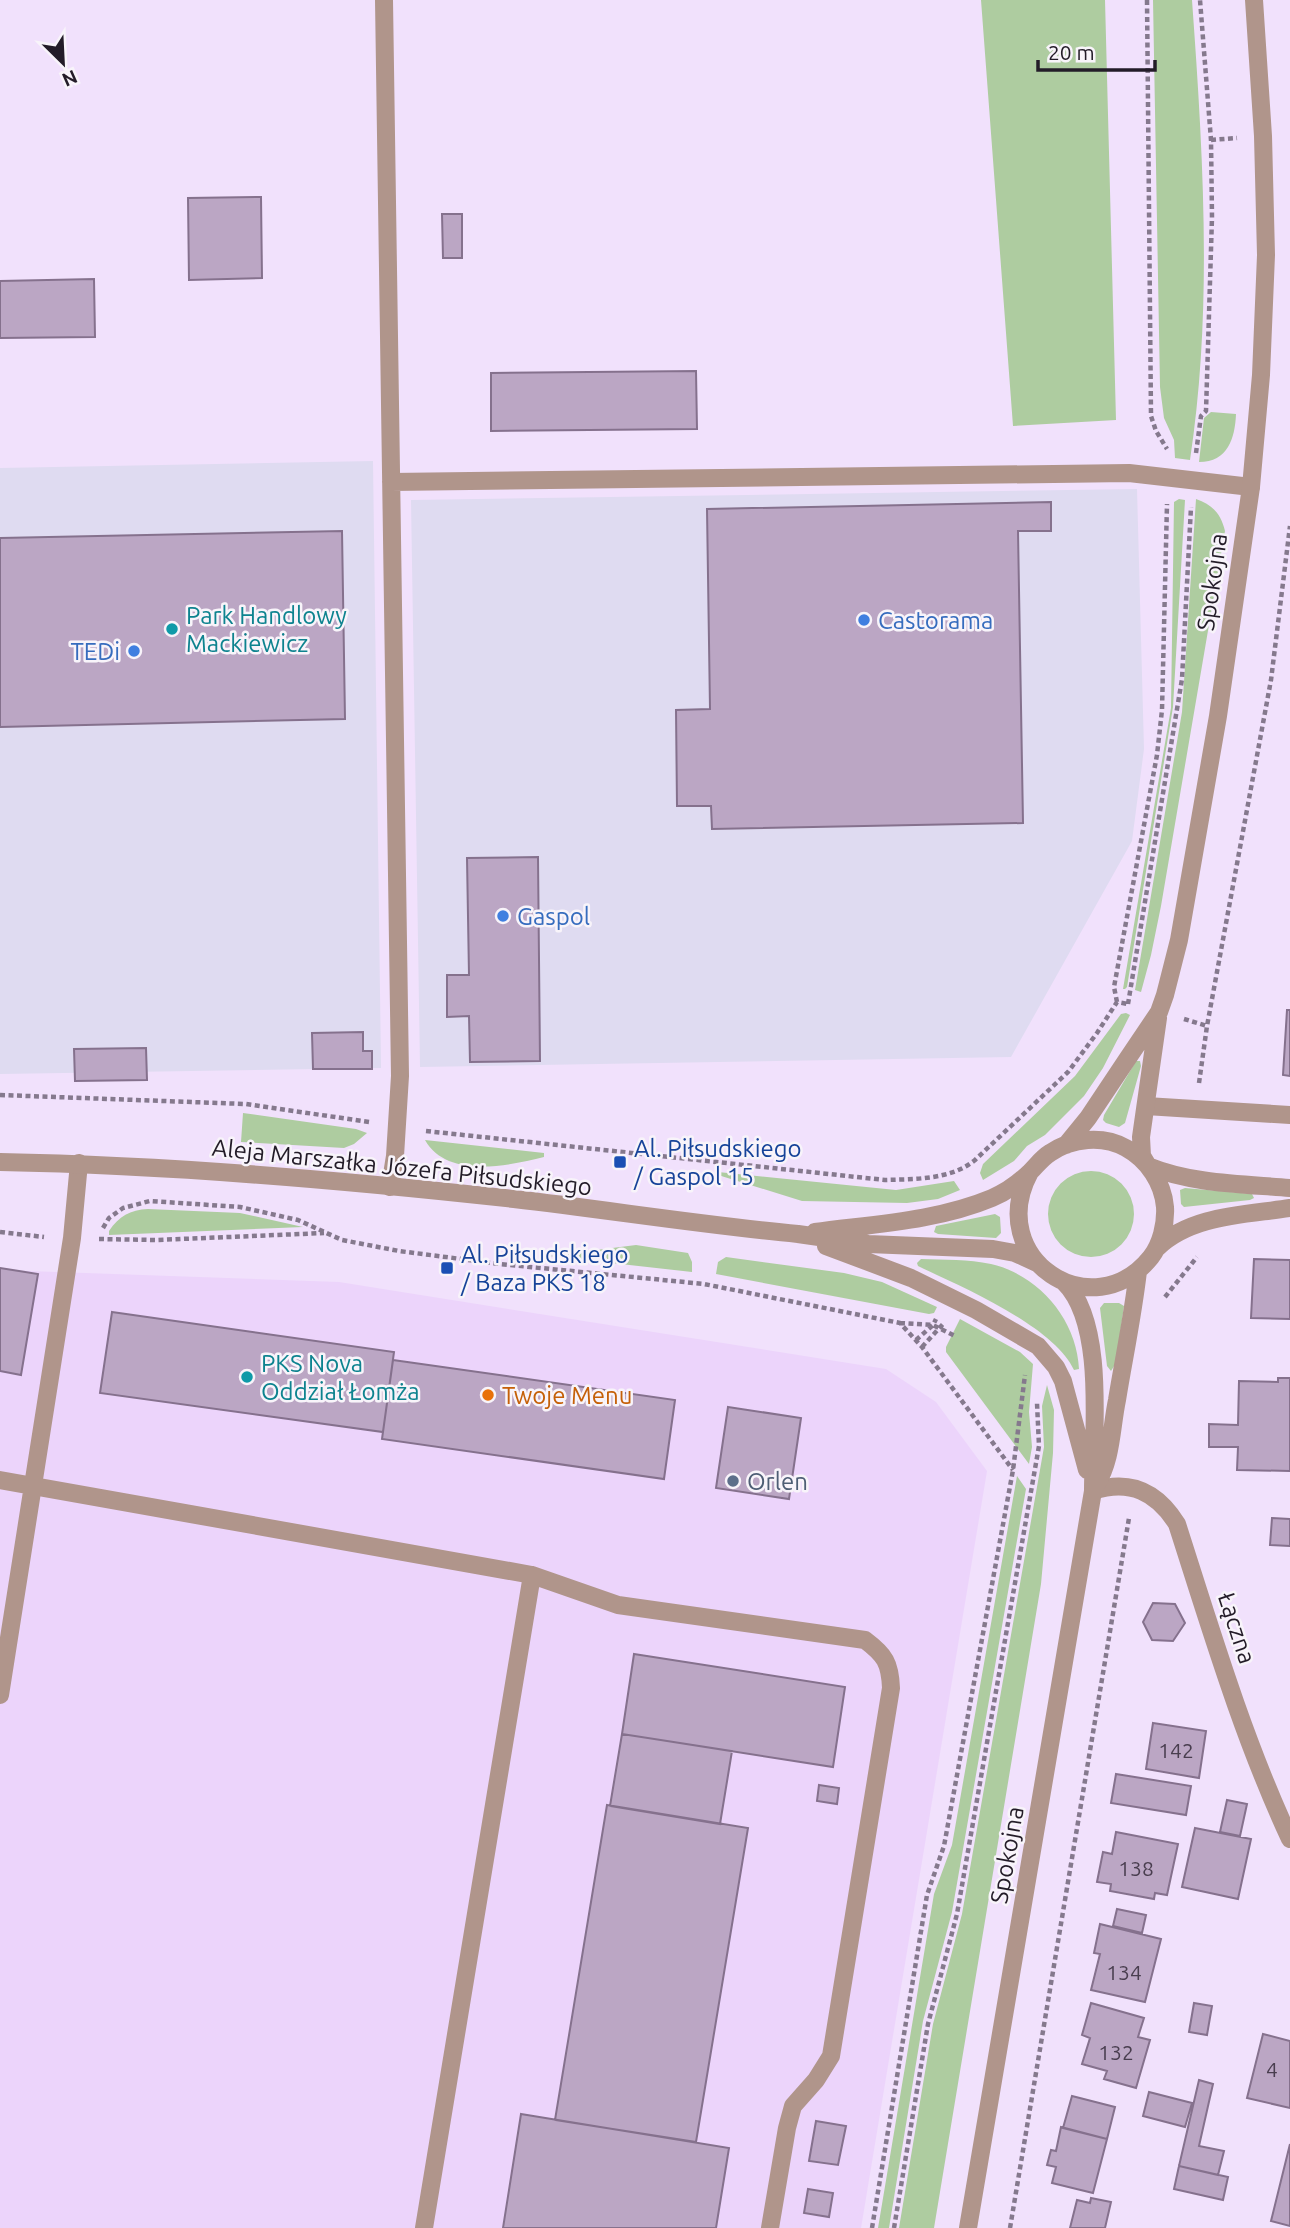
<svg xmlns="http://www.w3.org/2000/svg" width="1290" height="2228" viewBox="0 0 1290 2228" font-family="Ubuntu,sans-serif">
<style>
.commercial{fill:#dfdbf1}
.built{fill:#ecd4fb}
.green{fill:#aecca0}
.building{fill:#bba6c4;stroke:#85718d;stroke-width:2}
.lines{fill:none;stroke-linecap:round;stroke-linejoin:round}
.path{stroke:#85798d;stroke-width:4.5;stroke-dasharray:5 3.5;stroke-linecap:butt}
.service{stroke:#b0958b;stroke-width:18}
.minor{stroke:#b0958b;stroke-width:18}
.tertiary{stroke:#b0958b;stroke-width:18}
.shop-dot{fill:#3f7fe0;stroke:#f8f4fa;stroke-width:2.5}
.culture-dot{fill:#0f9aa8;stroke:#f8f4fa;stroke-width:2.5}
.transit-dot{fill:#1a4fb4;stroke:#f8f4fa;stroke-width:2.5}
.food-dot{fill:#e8710a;stroke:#f8f4fa;stroke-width:2.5}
.service-dot{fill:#5c6f8a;stroke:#f8f4fa;stroke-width:2.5}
.labels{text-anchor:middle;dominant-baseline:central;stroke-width:5;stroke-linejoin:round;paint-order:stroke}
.number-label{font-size:21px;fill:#493e4f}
.street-label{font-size:24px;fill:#231c28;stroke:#f8f4fa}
.culture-label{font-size:24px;fill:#0d838f;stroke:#f8f4fa;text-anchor:start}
.shop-label{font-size:24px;fill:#366cbe;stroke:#f8f4fa;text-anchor:start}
.transit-label{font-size:24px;fill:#164399;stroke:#f8f4fa;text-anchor:start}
.food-label{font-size:24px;fill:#c56008;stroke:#f8f4fa;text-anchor:start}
.service-label{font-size:24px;fill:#4e5e75;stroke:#f8f4fa;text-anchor:start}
</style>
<rect width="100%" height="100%" fill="#f1e1fc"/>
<!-- commercial -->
<path class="commercial" d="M373,461L381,1068L0,1074V468Z
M1137,489L1144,749L1132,841L1011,1057L420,1067L411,500Z"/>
<!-- built -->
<path class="built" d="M0,1270L339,1282L886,1369L936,1402L987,1471L861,2228H0Z"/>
<!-- green -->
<path class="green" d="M981,0H1105L1116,420L1013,426Z
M1153,0H1192C1203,153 1213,308 1190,460L1175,458L1174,440L1164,418L1160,387Z
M1211,412L1236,414C1235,438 1228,462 1199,462L1204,418Z
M1179,499L1185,500L1173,707L1127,987L1125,989H1123L1171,708L1174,502Z
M1196,499C1213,505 1221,514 1225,531L1161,906L1151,955L1141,992L1135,990L1182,712Z
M1126,1013L1130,1015L1103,1068L1084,1096L1045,1135L1027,1146L1014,1161L983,1180L980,1173L983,1164L1075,1076L1121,1014Z
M1136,1061H1140L1141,1066L1125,1123L1119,1127L1106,1123L1103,1120L1104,1115Z
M243,1113L356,1129L367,1133L354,1144L344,1148L241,1142Z
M425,1140L544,1153V1157C508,1166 447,1179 425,1140Z
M1048 1214a43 43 0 1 1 86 0a43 43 0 1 1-86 0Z
M718,1172L896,1190L954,1181L960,1190L938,1199L907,1203L802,1201L718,1175Z
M1185,1188L1252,1194L1254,1198L1250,1200L1184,1207L1181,1204L1180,1190Z
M148,1209L240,1213L303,1227L109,1235V1231C119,1216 130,1210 148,1209Z
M995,1214L1000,1217L1001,1233L996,1238L938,1234L934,1232L936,1226Z
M636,1245L688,1253L692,1262V1272L549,1256Z
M726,1257L844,1273L882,1282L937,1307L934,1313L929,1314L716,1274L718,1262Z
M921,1259C945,1260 968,1259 991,1264C1039,1275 1077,1320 1079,1369L1074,1370C1054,1326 962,1287 918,1266L917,1263Z
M1104,1303H1119L1124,1306L1116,1363L1111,1371L1107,1366L1100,1308Z
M960,1319L1020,1352L1033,1364L1029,1412L1032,1447L1029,1464L946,1352V1347Z
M1047,1385L1054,1410L1053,1453L1041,1584L934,2228H899L933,2024L962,1914L1044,1447L1042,1406Z
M1017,1476L1026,1489L952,1912L923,2021L889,2228H878L934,1894L952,1845Z"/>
<!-- building -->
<path class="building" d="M261,197L262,278L189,280L188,198Z
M442,214H462V258H443Z
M94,279L95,337L0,338V281Z
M696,371L697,429L491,431V373Z
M1051,502V531H1018L1023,823L712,829L711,806H677L676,710L710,709L707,509Z
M342,531L345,719L0,727V538Z
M538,857L540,1061L470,1062L469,1016L447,1017V975H469L467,858Z
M1287,1010H1290V1076L1283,1075Z
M363,1032V1051H372V1069H313L312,1033Z
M146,1048L147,1080L75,1081L74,1049Z
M1254,1259L1290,1260V1319L1251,1318Z
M0,1268L38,1274L21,1375L0,1371Z
M112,1312L394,1352L383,1432L100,1393Z
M393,1360L675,1400L664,1479L382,1439Z
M1278,1378H1290V1471L1237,1470L1238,1447H1209V1424L1238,1425L1239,1381L1278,1382Z
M728,1407L801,1418L789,1499L716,1488Z
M1272,1518L1290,1519V1546L1270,1545Z
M1153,1603L1175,1604L1185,1623L1173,1641L1152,1640L1143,1622Z
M634,1654L845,1687L833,1767L622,1734Z
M1153,1723L1206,1731L1199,1778L1146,1769Z
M622,1734L732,1751L720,1824L610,1806Z
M1116,1774L1191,1786L1186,1815L1111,1803Z
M819,1785L839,1788L837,1804L817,1801Z
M1227,1800L1247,1804L1240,1836L1220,1832Z
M607,1805L748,1828L696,2142L555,2120Z
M1195,1828L1251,1839L1238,1899L1182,1887Z
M1116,1832L1178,1844L1167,1895L1155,1893L1154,1899L1110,1891L1111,1884L1097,1882L1103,1852L1112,1854Z
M1117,1909L1146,1915L1142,1933L1113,1926Z
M1100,1924L1161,1939L1145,2002L1091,1990L1100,1954L1094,1953Z
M1091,2003L1144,2018L1138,2037L1150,2040L1136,2088L1104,2079L1107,2071L1082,2064L1090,2038L1082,2035Z
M1194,2003L1212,2006L1207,2035L1189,2032Z
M1263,2034L1290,2041V2108L1247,2098Z
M1199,2080L1213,2084L1199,2146L1224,2151L1218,2175L1179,2166Z
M1149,2092L1192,2103L1185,2127L1143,2116Z
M1072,2096L1115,2107L1107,2139L1063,2128Z
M521,2114L729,2148L716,2228H503Z
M816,2121L846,2126L838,2165L809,2161Z
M1061,2127L1107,2139L1093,2193L1052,2183L1056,2167L1047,2165L1051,2150L1056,2151Z
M1290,2144V2226L1271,2221Z
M1179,2166L1228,2177L1223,2200L1174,2189Z
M808,2189L833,2193L829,2217L804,2213Z
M1091,2198L1111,2202L1105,2228H1070L1077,2200L1090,2203Z"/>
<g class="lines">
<!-- path -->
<path class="path" d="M1147,0L1151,416L1156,431L1167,449
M1211,140L1237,138
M1196,453L1201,416L1206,411L1212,217L1211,140L1200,0
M1117,1002L1114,987L1157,755L1162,710L1167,504
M1128,1004L1182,679L1191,507
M1184,1019L1207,1026
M1199,1083L1207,1026L1271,680L1290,526
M0,1095L246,1104L369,1122
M426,1131L885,1180C914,1179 951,1180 975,1160L1068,1072L1097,1033L1117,1002L1128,1004
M103,1228L109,1218L123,1208L150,1201L240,1207L298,1220L342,1240L399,1251L500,1264L704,1284L900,1323L922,1347L1013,1470
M0,1232L44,1237
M99,1239L157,1240L324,1233
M1165,1297L1197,1257
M900,1323L933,1325L955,1336
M916,1340L933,1325L936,1319
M922,1347L943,1324
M872,2228L927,1895L944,1846L1013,1470L1025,1375
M894,2228L928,2024L957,1914L1039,1446L1037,1403
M1010,2228L1129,1518"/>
<!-- service -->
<path class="service" d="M384,0L400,1076L395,1156L390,1187
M391,482L1129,473L1251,487
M1146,1106L1290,1115
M0,1480L532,1575L618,1605L865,1640C885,1655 890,1663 891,1688L831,2056L816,2080L793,2106L787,2128L770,2228
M0,1695L72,1238L79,1163
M424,2228L532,1575"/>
<!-- minor -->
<path class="minor" d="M1093,1491C1130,1479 1157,1492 1177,1524C1211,1630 1243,1738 1290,1839"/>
<!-- tertiary -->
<path class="tertiary" d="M1066,1145L1088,1118L1126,1061L1159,1012L1165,995L1179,940L1218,716L1251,487L1261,375L1266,255L1263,136L1254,0
M0,1162C172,1165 343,1180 514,1199C609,1210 703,1225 798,1234L868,1244L993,1249L1015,1253L1037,1263
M1148,1166L1142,1156L1141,1137L1158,1018
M1148,1166C1192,1184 1243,1184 1290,1188
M815,1232C874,1224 937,1221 992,1198C1006,1192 1020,1182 1031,1171C1037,1165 1042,1158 1050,1153C1072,1138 1103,1135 1126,1148C1148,1160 1163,1183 1165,1207C1166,1224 1161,1244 1151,1257C1093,1330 983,1259 1030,1172
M826,1246L911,1278L976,1310L1038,1346L1056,1367L1063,1381L1087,1470
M1157,1248C1191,1215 1245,1215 1290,1208
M1096,1485C1112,1459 1111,1429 1117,1400C1124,1357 1133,1315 1138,1271
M968,2228L1093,1491C1093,1435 1106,1323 1064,1282"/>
</g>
<!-- markers -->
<g class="shop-dot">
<circle cx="864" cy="620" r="7"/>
<circle cx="134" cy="651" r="7"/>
<circle cx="503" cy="916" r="7"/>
</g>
<g class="culture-dot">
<circle cx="172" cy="629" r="7"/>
<circle cx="247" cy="1377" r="7"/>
</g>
<g class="transit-dot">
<rect x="613" y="1155" width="14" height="14" rx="3.5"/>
<rect x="440" y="1261" width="14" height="14" rx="3.5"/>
</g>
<circle class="food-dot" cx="488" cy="1395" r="7"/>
<circle class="service-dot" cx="733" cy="1481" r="7"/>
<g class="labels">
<!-- number labels -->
<g class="number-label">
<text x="1176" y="1750">142</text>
<text x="1136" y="1868">138</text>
<text x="1124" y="1972">134</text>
<text x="1116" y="2052">132</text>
<text x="1272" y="2069">4</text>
</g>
<!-- street labels -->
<g class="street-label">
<text transform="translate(1212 582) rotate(-82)">Spokojna</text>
<text transform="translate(402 1167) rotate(6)">Aleja Marszałka Józefa Piłsudskiego</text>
<text transform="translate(1237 1628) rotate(72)">Łączna</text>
<text transform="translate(1007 1855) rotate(-80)">Spokojna</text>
</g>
<!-- culture labels -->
<g class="culture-label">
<text x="186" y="615">Park Handlowy<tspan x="186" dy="28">Mackiewicz</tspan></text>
<text x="261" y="1363">PKS Nova<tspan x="261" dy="28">Oddział Łomża</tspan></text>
</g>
<!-- shop labels -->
<g class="shop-label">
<text x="878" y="620">Castorama</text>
<text x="120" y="651" text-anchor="end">TEDi</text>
<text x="517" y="916">Gaspol</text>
</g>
<!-- transit labels -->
<g class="transit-label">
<text x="634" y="1148">Al. Piłsudskiego<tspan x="634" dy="28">/ Gaspol 15</tspan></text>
<text x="461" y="1254">Al. Piłsudskiego<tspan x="461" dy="28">/ Baza PKS 18</tspan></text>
</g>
<!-- food labels -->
<g class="food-label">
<text x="502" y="1395">Twoje Menu</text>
</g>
<!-- service labels -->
<g class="service-label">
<text x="747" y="1481">Orlen</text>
</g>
</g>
<!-- north arrow -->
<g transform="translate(63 63) rotate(156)" stroke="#f8f4fa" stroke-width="5" paint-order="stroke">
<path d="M0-5L12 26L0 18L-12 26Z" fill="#231c28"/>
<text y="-10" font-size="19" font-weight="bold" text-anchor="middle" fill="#231c28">N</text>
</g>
<!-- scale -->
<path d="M1038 60v10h117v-10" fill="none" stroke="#231c28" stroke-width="3.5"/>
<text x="1048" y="60" font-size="21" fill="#231c28" stroke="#f8f4fa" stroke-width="5" paint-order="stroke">20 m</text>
</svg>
